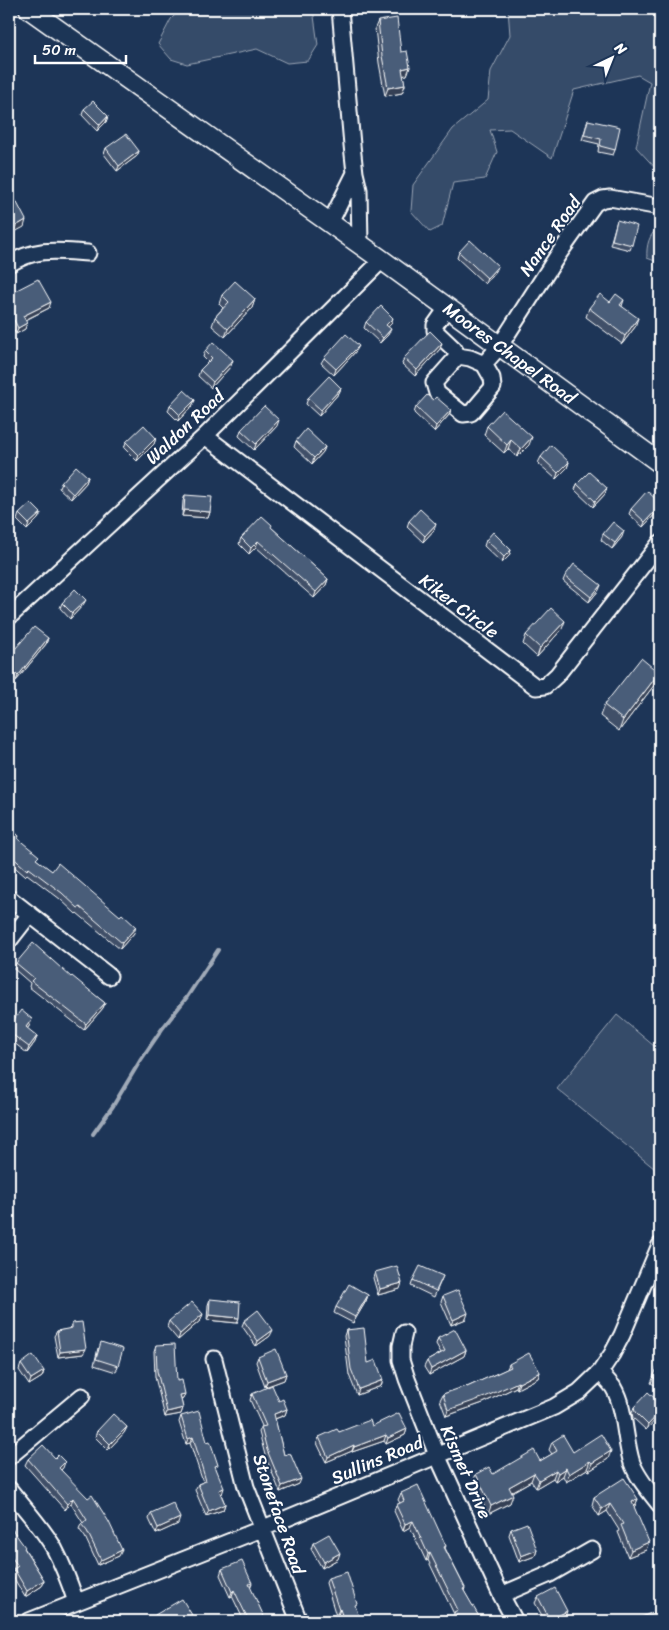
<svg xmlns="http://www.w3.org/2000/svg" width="669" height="1630" viewBox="0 0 669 1630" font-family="Sriracha,sans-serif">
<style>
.green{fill:#364b69;stroke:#9aa5b4}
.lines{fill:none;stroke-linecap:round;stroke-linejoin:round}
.stream{stroke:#a0aab8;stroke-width:4}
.minor-casing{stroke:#fff;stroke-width:19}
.major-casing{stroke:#fff;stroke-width:22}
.minor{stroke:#1d3557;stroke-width:15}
.major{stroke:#1d3557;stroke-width:19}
.wall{fill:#405068;stroke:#fff}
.shaded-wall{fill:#344155;stroke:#fff}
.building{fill:#4a5d79;stroke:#fff}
.labels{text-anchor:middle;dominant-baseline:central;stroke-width:4;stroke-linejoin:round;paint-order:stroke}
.street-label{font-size:18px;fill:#fff;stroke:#1d3557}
</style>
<rect width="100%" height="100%" fill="#1d3557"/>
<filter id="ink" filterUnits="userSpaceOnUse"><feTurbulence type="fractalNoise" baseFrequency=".02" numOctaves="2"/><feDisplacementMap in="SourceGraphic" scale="10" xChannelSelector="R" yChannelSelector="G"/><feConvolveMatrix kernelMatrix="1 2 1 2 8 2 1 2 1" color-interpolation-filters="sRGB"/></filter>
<g filter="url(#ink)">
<!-- green -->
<path class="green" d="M181,9H313L318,45L308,61L287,63L257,49L187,64L171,59L158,44L171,19Z
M508,9H660V173L636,147L650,82L638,75L574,90L552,158L510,129L490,130L497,152L485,179L453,183L442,226L430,232L411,211L413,185L453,129L488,100L491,71L510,35Z
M660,227V263L647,258C646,246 649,233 660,227Z
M617,1015L660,1051V1173L557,1089Z"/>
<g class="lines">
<!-- stream -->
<path class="stream" d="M93,1134L113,1106L140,1061L162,1029L187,997L218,950"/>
<defs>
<path id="minor" d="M340,9L352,145L355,173L359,190L360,244
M330,223L355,173
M9,264C37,247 57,251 88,253
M447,308L435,325V331L454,349L458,356
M484,364L470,358L458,356L434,383L437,393L463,414L471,413L493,387L492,378L484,364L499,347L558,255L595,203L603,199L610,198L660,207
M205,436L536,687L545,686L557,675L660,543
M9,617L205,436L382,260
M9,898L109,976
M9,941L30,914
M404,1333L401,1346V1360L407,1379L437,1455L501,1595L515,1621
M214,1359L246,1487L299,1621
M600,1372C604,1377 609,1382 613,1387C626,1409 624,1439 632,1463C638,1479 650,1492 660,1505
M9,1457L82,1396
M9,1489C24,1508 42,1527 54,1548C63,1565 70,1584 76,1602
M501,1595L550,1574L592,1550
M29,1621L261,1529L554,1407L579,1392L600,1372L612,1354L622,1335L660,1245"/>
<g id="major">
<path id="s1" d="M29,9L382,260L660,463"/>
</g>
</defs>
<!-- minor casing -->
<use href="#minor" class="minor-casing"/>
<!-- major casing -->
<use href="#major" class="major-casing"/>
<!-- minor -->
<use href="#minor" class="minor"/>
<!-- major -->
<use href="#major" class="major"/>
</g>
<!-- wall -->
<path class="wall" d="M378,21L401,52L410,67L407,75H403L405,85L402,93L385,96L379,63L375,28Z
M84,109L108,116L106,122L97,131L82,115Z
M588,120L615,150L613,155L598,152L599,144L582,140Z
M106,148L139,151L137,156L117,171L104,154Z
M617,220L632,245L630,250L610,245Z
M459,252L498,266L496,271L485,284L457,258Z
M9,294L49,308L26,320L25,329L16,334L11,326L9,328Z
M222,295L255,299L252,308L225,337L212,326L215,317L223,308L219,304Z
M624,300L622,306L635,327L622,344L586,317L589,308L610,302Z
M366,322L391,324L388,327V335L380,343L364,328Z
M440,349L415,376L402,364L404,358Z
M205,351L231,366L211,388L198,376L200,370L208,362L203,357Z
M356,351L334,375L321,363L324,358Z
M341,388L339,393L319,416L306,404L308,398Z
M195,400L192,406L178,421L168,411L170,405Z
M433,400L451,410L449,415L434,432L414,413L416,407Z
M277,426L254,450L239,436L241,430Z
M487,426L529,445L517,457L508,449L504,453L484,435Z
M156,438L154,444L137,461L124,448L126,442Z
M296,441L325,447L323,452L312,464L294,447Z
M541,457L569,462L567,468L556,479L538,463Z
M88,477L86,483L71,499L59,488L61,483Z
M577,484L605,494L593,507L575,490Z
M185,495L210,512L208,518L182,516L183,501Z
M631,509L659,510L643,527L629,514Z
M41,513L38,519L27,530L17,520L19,514Z
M409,521L434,530L423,542L407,527Z
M272,528L328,579L326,585L314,598L256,547L249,554L239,544L241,538Z
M603,534L622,537L612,549L601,540Z
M486,540L511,550L509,556L502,563L484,546Z
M565,576L599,590L589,602L563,581Z
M62,603L83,605L70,619L60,608Z
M562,629L537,657L523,644L526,635Z
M48,638L46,644L16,681L13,679L15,649Z
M659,673L655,684L619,731L600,716L604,705Z
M9,826L19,836L18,838L37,860L134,933L120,949L77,913L76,914L60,899L27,874L25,876L9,862Z
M16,963L71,977L105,1003L103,1008L84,1030L29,987L30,983L14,969Z
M30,1025L27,1029L37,1036L35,1042L27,1053L9,1039V1026Z
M375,1272L400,1289L378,1295L373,1278Z
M443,1276L434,1297L411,1286L413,1280Z
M368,1295L366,1301L353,1323L334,1313L336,1307Z
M443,1296L466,1319L451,1325L441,1302Z
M210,1299L237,1323L207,1320L208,1305Z
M201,1320L178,1340L167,1327L169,1321Z
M244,1321L270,1336L256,1346L242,1326Z
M72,1323L83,1354L58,1357L54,1336L57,1331L70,1329Z
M346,1330L368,1363L381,1386L357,1395L349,1375L344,1336Z
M438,1338L466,1350L464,1356L429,1375L424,1367L427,1361L441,1353L436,1344Z
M156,1345L177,1381L183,1399L181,1400L183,1408L181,1414L165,1417L155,1377L154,1351Z
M98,1348L118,1366L116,1372L94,1365Z
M258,1357L286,1374L284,1380L265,1387L256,1362Z
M660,1362V1388L651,1383Z
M21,1364L44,1371L42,1377L29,1385L19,1370Z
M509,1364L540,1372L538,1378L517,1389L516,1387L483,1403L446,1416L440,1400L443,1394L467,1387L507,1369Z
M252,1394L279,1401L287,1409L285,1415L275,1419L284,1455L299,1484L280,1492L265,1455L259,1432L262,1426L250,1400Z
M660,1403L646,1430L633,1418L632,1413L634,1407Z
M181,1416L207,1442L216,1469L222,1494H221L225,1504L223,1510L206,1516L195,1490L198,1484L203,1482L190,1443L186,1444L179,1422Z
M372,1426L407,1429L405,1435L386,1444L384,1441L352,1452V1451L326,1462L317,1443L319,1437L339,1432Z
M127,1427L124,1433L108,1450L95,1437L97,1431Z
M552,1442L573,1452L608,1459L589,1471L587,1469L566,1482L563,1476L555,1481L553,1478L536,1488L531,1481L512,1492L510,1503L488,1514L473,1482L476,1474H493L540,1461L552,1454L549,1450Z
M28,1459L63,1468L61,1470L119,1556L98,1565L85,1537L79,1529L81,1524L83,1523L71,1504L65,1510L25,1465Z
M401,1493L446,1546L445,1548L465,1588L464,1591L481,1621H453L452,1619L454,1614L428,1560L426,1561L410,1527L403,1531L394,1511L396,1505L400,1503L398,1500Z
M594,1497L638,1499L634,1507L646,1550L628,1557L618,1532L619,1530L607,1511L599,1516L592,1505Z
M151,1513L178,1524L156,1534L149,1519Z
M9,1525L25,1549L44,1580L42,1586L25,1597L12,1575L14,1569L9,1563Z
M511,1529L537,1550L535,1556L519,1562L509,1535Z
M313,1543L338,1559L322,1568L311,1549Z
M222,1569L252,1583L250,1588L266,1621H244L232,1596L230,1597L220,1575Z
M328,1578L356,1608L360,1621H340L338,1615L336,1616L326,1583Z
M538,1597L565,1617L557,1621H545L535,1603Z
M155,1615L190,1621H152Z"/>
<!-- shaded-wall -->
<path class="shaded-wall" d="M410,67L407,75L399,76L402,69Z
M405,85L402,93L385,96L388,88Z
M108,116L106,122L97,131L100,125Z
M139,151L137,156L117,171L119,166Z
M26,220L24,227L9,235V230Z
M498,266L496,271L485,284L487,278Z
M255,299L252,308L225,337L228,329Z
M51,302L49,308L21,322L23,316Z
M393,318L391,324L384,331L386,325Z
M638,318L635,327L622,344L625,336Z
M14,320L11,326L9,328V323Z
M27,323L25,329L16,334L18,328Z
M391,329L388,335L380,343L383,338Z
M442,343L440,349L415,376L417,370Z
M359,346L356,351L334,375L336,369Z
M233,360L231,366L211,388L213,382Z
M341,388L339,393L319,416L321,410Z
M195,400L192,406L178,421L180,415Z
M451,410L449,415L434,432L436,426Z
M279,420L277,426L254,450L256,444Z
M532,437L529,445L517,457L521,449Z
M156,438L154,444L137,461L139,455Z
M511,440L508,449L504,453L507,445Z
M325,447L323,452L312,464L314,458Z
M569,462L567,468L556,479L558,473Z
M88,477L86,483L71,499L73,494Z
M607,488L605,494L593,507L595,501Z
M660,506L659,510L643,527L645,522Z
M184,510L210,512L208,518L182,516Z
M41,513L38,519L27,530L29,524Z
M436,524L434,530L423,542L425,536Z
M624,531L622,537L612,549L615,543Z
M258,541L256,547L249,554L251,548Z
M511,550L509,556L502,563L504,557Z
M328,579L326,585L314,598L316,592Z
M601,585L599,590L589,602L591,597Z
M86,600L83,605L70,619L72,613Z
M565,621L562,629L537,657L540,648Z
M48,638L46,644L16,681L18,676Z
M15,673L13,679L9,683V680Z
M659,673L655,684L619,731L623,720Z
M136,927L134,933L120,949L122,943Z
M105,1003L103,1008L84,1030L86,1024Z
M32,1019L30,1025L24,1033L26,1027Z
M37,1036L35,1042L27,1053L29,1047Z
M402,1283L400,1289L378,1295L380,1289Z
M368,1295L366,1301L353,1323L355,1317Z
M468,1313L466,1319L451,1325L453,1320Z
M203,1314L201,1320L178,1340L180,1334Z
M209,1315L239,1318L237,1323L207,1320Z
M273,1330L270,1336L256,1346L258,1341Z
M86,1349L83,1354L58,1357L60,1352Z
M466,1350L464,1356L429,1375L431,1369Z
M44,1371L42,1377L29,1385L31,1379Z
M540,1372L538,1378L517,1389L519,1383Z
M286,1374L284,1380L265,1387L267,1381Z
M383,1380L381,1386L357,1395L359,1389Z
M518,1382L516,1387L483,1403L446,1416L448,1410Z
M185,1394L183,1399L178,1401L180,1395Z
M183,1408L181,1414L165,1417L167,1412Z
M287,1409L285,1415L272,1420L274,1414Z
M660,1412V1415L646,1430L648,1425Z
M15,1421L12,1427L9,1430V1426Z
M127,1427L124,1433L108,1450L110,1444Z
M407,1429L405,1435L386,1444L388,1438Z
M386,1435L384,1441L352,1452L354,1447Z
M193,1437L190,1443L186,1444L188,1439Z
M354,1445L352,1451L326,1462L328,1457Z
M611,1451L608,1459L589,1471L592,1463Z
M590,1461L587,1469L566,1482L569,1474Z
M65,1462L63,1468L57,1473L59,1468Z
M566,1468L563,1476L555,1481L558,1473Z
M556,1470L553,1478L536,1488L539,1480Z
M534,1473L531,1481L506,1495L509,1487Z
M301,1479L299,1484L280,1492L282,1486Z
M224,1488L222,1494L217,1496L219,1490Z
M513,1495L510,1503L488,1514L491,1506Z
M73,1498L71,1504L65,1510L67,1504Z
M638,1499L635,1506L630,1510L632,1502Z
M225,1504L223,1510L206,1516L209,1511Z
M610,1504L607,1511L599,1516L602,1509Z
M180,1518L178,1524L156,1534L158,1528Z
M413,1521L410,1527L403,1531L405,1524Z
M649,1542L646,1550L628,1557L631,1550Z
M122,1550L119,1556L98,1565L101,1560Z
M537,1550L535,1556L519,1562L521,1556Z
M340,1553L338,1559L322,1568L324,1562Z
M430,1553L428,1560L426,1561L428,1554Z
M44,1580L42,1586L25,1597L27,1591Z
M234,1590L232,1596L230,1597L232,1592Z
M340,1609L338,1615L336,1616L339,1610Z
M567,1611L565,1617L557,1621H550Z
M192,1615L190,1621H181Z"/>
<!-- building -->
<path class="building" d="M397,18L401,52L407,51L410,67L402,69L405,85L388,88L382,56L378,21Z
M93,101L108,116L100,125L84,109Z
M588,120L620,127L615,150L600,146L601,139L584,135Z
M126,134L139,151L119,166L106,148Z
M15,199L26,220L9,230V203Z
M617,220L637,226L632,245L612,240Z
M470,240L498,266L487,278L459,252Z
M38,279L51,302L23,316L27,323L18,328L14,320L9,323V294Z
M235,281L255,299L228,329L215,317L229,302L222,295Z
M600,294L610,302L616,294L624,300L620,305L638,318L625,336L589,308Z
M381,306L393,318L386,325L391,329L383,338L366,322Z
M430,331L442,343L417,370L404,358Z
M346,334L359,346L336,369L324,358Z
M213,342L233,360L213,382L200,370L212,358L205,351Z
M329,376L341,388L321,410L308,398Z
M184,390L195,400L180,415L170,405Z
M427,395L433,400L436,397L451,410L436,426L416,407Z
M264,406L279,420L256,444L241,430Z
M502,410L532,437L521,449L511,440L507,445L487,426Z
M144,425L156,438L139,455L126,442Z
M306,429L325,447L314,458L296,441Z
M551,445L569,462L558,473L541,457Z
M76,466L88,477L73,494L61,483Z
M589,472L607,488L595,501L577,484Z
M647,491L660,503V506L645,522L631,509Z
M185,495L212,497L210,512L184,510Z
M31,503L41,513L29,524L19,514Z
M420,509L436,524L425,536L409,521Z
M262,516L272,525L271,527L328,579L316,592L258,541L251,548L241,538Z
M613,522L624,531L615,543L603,534Z
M493,532L511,550L504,557L486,540Z
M574,564L601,585L591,597L565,576Z
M75,589L86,600L72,613L62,603Z
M551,608L565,621L540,648L526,635Z
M34,627L48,638L18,676L15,673L9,680V653L14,648L15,649Z
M641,658L659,673L623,720L604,705Z
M9,826L19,836L17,838L39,856L36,859L52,871L58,863L120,916L122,914L136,927L122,943L80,907L78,908L62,893L29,868L27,870L9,854Z
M33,943L71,977L72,976L105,1003L86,1024L31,981L34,978L16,963Z
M21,1010L32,1019L26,1027L37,1036L29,1047L9,1032V1026Z
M397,1266L402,1283L380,1289L375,1272Z
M420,1266L443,1276L436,1291L413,1280Z
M349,1284L368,1295L355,1317L336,1307Z
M458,1290L468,1313L453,1320L443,1296Z
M210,1299L240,1302L239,1318L209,1315Z
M192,1302L203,1314L180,1334L169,1321Z
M258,1310L273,1330L258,1341L244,1321Z
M82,1322L86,1349L60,1352L57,1331L72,1328V1323Z
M364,1328L368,1363L376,1360L383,1380L359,1389L351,1369L346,1330Z
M455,1329L466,1350L431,1369L427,1361L445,1351L438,1338Z
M101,1342L123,1349L118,1366L96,1359Z
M175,1344L177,1381L182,1380L185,1394L180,1395L183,1408L167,1412L157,1371L156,1345Z
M276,1349L286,1374L267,1381L258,1357Z
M529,1353L540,1372L519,1383L518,1382L485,1397L448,1410L443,1394L466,1386L467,1387L511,1367L509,1364Z
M33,1355L44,1371L31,1379L21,1364Z
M660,1362V1381L653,1377Z
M272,1385L279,1401L283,1399L287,1409L274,1414L284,1455L290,1453L301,1479L282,1486L267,1450L261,1427L266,1426L252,1394Z
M648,1392L660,1403V1412L648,1425L635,1412L634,1407Z
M199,1411L207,1442L210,1441L218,1465L215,1466L224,1488L219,1490L225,1504L209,1511L198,1484L206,1481L193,1437L188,1439L181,1416Z
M399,1413L407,1429L388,1438L386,1435L354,1447V1445L328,1457L319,1437L337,1429L339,1432L370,1420L372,1426Z
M9,1414L15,1421L9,1426Z
M113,1414L127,1427L110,1444L97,1431Z
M601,1434L611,1451L592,1463L590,1461L569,1474L566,1468L558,1473L556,1470L539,1480L534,1473L509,1487L513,1495L491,1506L476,1474L489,1467L493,1474L534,1450L540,1461L557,1451L552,1442L563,1435L573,1452Z
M43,1445L55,1458L58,1455L65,1462L59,1468L88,1498L92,1495L109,1522L122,1550L101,1560L87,1531L81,1524L87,1520L73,1498L67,1504L28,1459Z
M624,1478L638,1499L632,1502L649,1542L631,1550L621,1525L623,1524L610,1504L602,1509L594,1497Z
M418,1485L446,1546L444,1547L465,1588L463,1589L481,1620L479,1621H460L454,1612L458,1610L430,1553L428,1554L413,1521L405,1524L396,1505L404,1501L401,1493Z
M173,1503L180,1518L158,1528L151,1513Z
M527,1523L537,1550L521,1556L511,1529Z
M9,1525L25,1547L24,1548L44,1580L27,1591L14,1569L18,1566L9,1554Z
M329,1534L340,1553L324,1562L313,1543Z
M242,1561L252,1583L249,1584L266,1621H249L234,1590L232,1592L222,1569Z
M347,1572L357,1604L355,1605L360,1621H344L340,1609L339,1610L328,1578Z
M555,1588L567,1611L550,1620L538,1597Z
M182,1599L192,1615L181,1621H158L155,1615Z
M653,1612L658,1621H633Z"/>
</g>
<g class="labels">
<!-- street labels -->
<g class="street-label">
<text transform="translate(550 236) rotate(-55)">Nance Road</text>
<text stroke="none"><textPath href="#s1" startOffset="591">Moores Chapel Road</textPath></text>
<text transform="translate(185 427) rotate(-43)">Waldon Road</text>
<text transform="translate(459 606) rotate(37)">Kiker Circle</text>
<text transform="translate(377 1460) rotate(-23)">Sullins Road</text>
<text transform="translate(466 1472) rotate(66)">Kismet Drive</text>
<text transform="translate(279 1514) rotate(71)">Stoneface Road</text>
</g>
</g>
<!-- margin -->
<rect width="669" height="1630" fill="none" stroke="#1d3557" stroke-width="30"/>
<rect x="15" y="15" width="639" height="1600" fill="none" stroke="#fff" stroke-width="2" filter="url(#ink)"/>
<!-- north arrow -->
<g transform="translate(612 58) rotate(43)" stroke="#1d3557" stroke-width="4" paint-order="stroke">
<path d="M0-4L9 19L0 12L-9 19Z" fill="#ffffff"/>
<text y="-8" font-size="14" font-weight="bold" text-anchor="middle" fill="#ffffff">N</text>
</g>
<!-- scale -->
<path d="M35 55v8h91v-8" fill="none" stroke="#ffffff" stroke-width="2.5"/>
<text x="42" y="55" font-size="15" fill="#ffffff" stroke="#1d3557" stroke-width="4" paint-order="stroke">50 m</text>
</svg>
